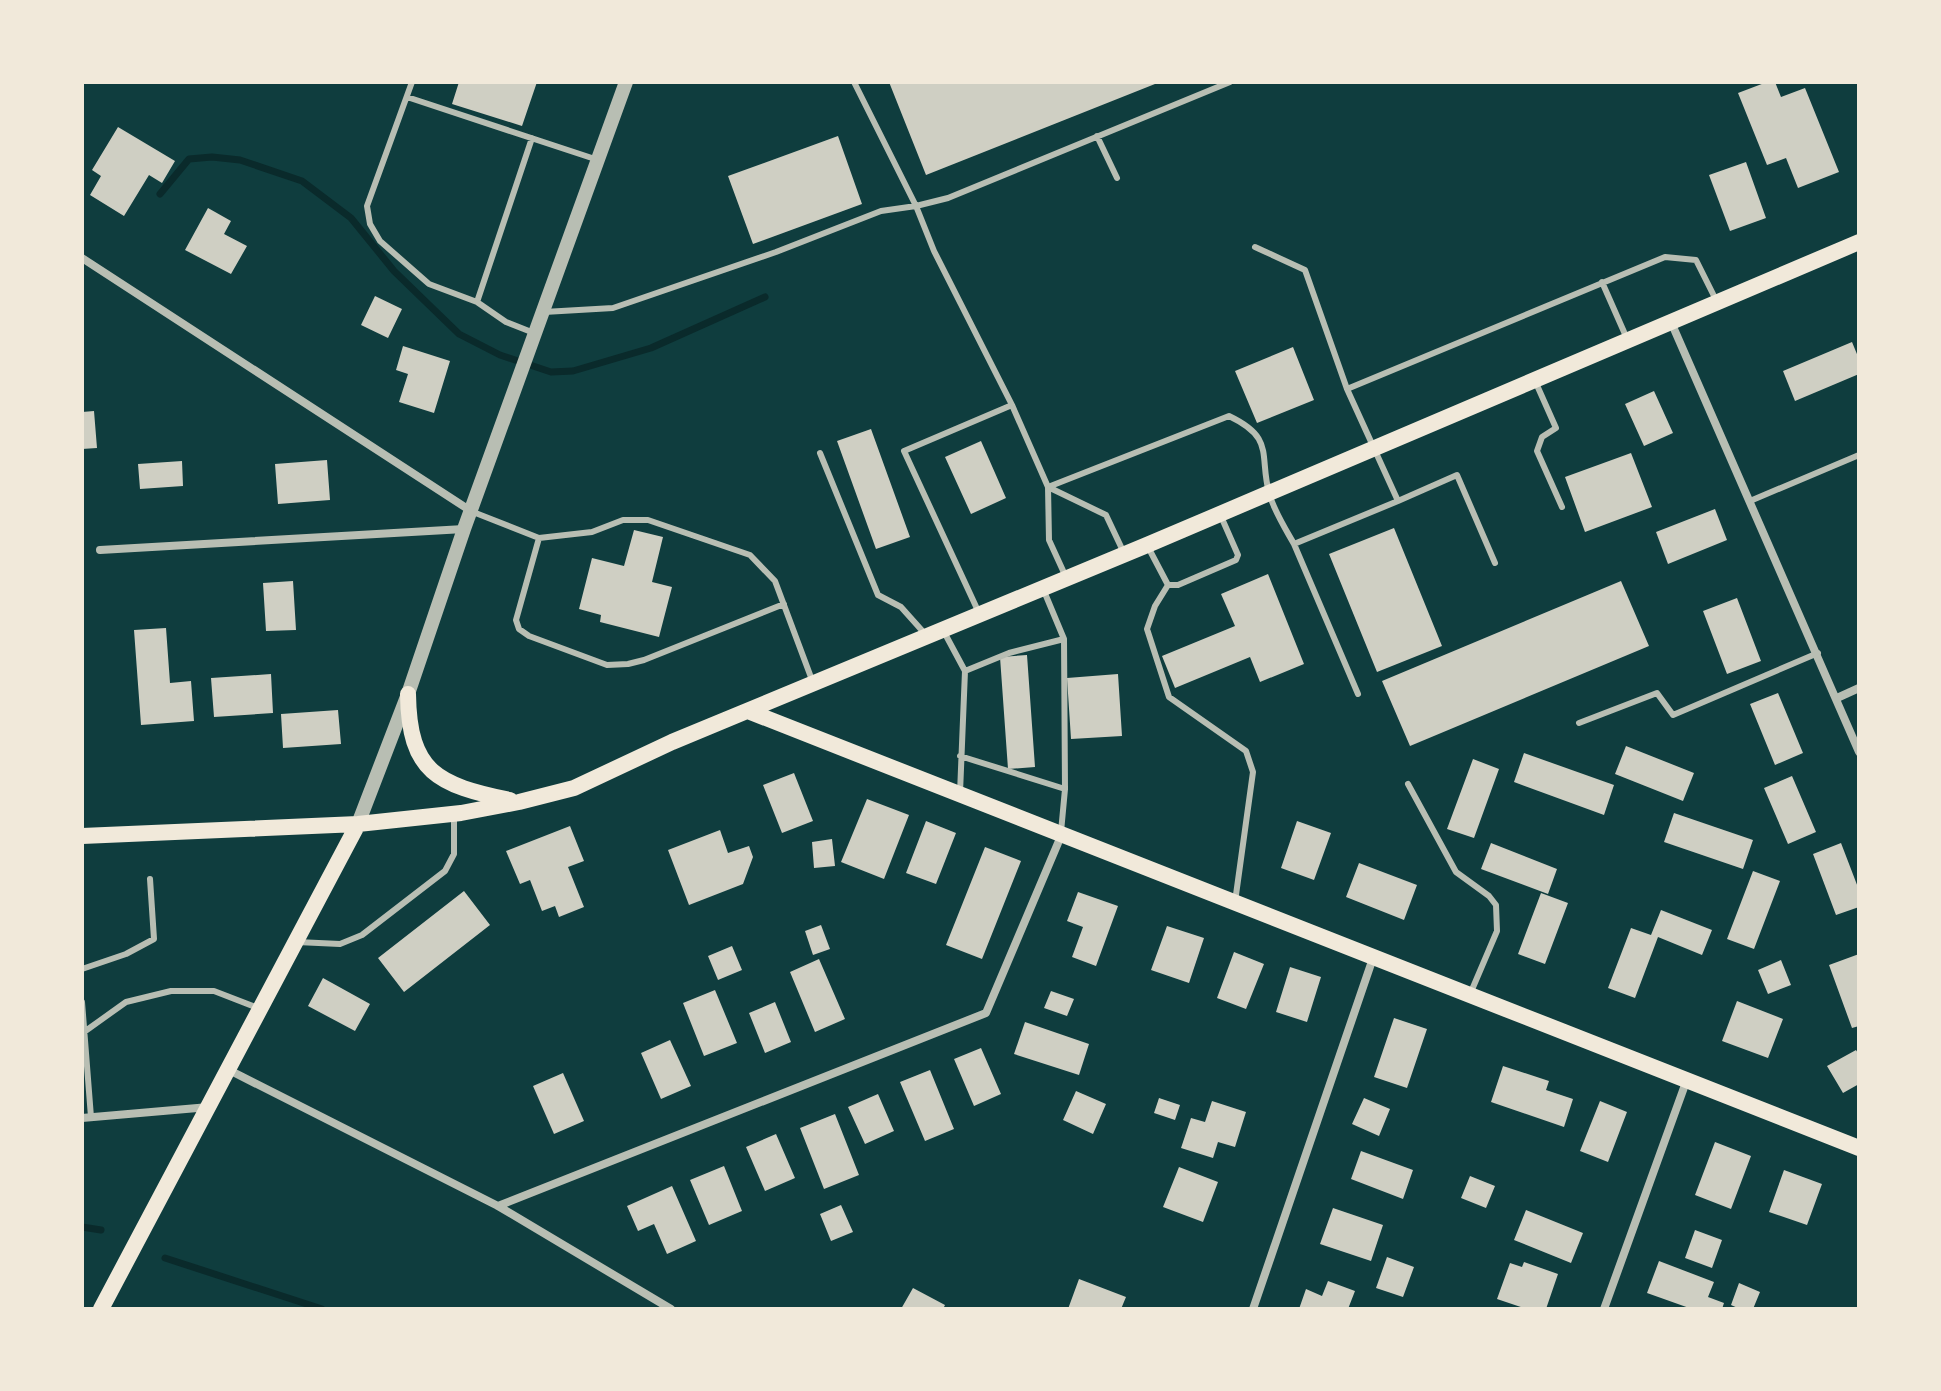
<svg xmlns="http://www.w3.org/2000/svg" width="1941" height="1391" viewBox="0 0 1941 1391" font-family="Barlow,sans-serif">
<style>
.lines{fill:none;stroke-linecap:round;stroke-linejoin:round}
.stream{stroke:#0a2a2b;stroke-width:7}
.building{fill:#cfcfc3}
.service{stroke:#b8beb3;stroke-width:6}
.minor{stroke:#b8beb3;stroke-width:8}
.tertiary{stroke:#b8beb3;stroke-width:14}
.secondary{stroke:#f1e9da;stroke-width:16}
</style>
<rect width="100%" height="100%" fill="#0f3d3e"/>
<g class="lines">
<!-- stream -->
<path class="stream" d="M160,194L189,159L212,157L240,160L302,181L351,218L394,271L459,334L500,355L551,372L573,371L651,348L765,297
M82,1227L101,1230
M165,1258L322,1309"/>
</g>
<!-- building -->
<path class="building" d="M459,82H537L522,126L452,104Z
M889,82H1160L926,175Z
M1767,82H1775L1781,97L1805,88L1839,172L1798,188L1786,158L1767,165L1738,93Z
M118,127L175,161L162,183L149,175L124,216L90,195L101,176L92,170Z
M838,136L862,204L753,244L728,176Z
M1746,162L1766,218L1730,231L1709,175Z
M208,208L231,221L224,234L247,246L231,274L185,250Z
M375,296L402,309L388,338L361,325Z
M1852,342L1859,359V374L1795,401L1783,371Z
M403,346L450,361L434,413L399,402L408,374L396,370Z
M1293,347L1314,400L1257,423L1235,371Z
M1654,391L1673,433L1644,446L1625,404Z
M94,411L97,448L82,449V412Z
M871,429L910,537L876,549L837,441Z
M981,441L1006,498L971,514L945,457Z
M1631,453L1652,507L1585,532L1565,477Z
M327,460L330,500L278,504L275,464Z
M182,461L183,486L140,489L138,464Z
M1715,509L1727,540L1668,564L1656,532Z
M1394,528L1442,646L1377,672L1329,554Z
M634,530L663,537L652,582L672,587L659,637L600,622L601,615L579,609L592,558L624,566Z
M1268,574L1304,664L1260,682L1250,657L1175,688L1162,656L1235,626L1221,594Z
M293,581L296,630L266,631L263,583Z
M1621,581L1649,646L1410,746L1382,681Z
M1737,598L1761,661L1727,674L1703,611Z
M166,628L170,683L191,681L194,721L141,725L134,630Z
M1027,655L1035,767L1008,769L1000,657Z
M271,674L273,713L214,717L211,678Z
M1118,674L1122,736L1071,739L1067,678Z
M1778,693L1803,753L1775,765L1750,704Z
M338,710L341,744L283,748L281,714Z
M1626,746L1694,773L1683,801L1615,774Z
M1524,753L1614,785L1604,815L1514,782Z
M1473,759L1499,769L1474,838L1447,829Z
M794,773L813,821L782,833L763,785Z
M1792,776L1816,832L1788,844L1764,788Z
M867,799L909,815L884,879L841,862Z
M1674,813L1753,840L1743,869L1664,842Z
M926,821L956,833L936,884L906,873Z
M1297,821L1331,833L1314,880L1281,868Z
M570,826L584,861L568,867L584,907L559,917L555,906L542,911L530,880L520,884L506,851Z
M720,830L728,853L749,846L753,857L743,884L689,905L668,850Z
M832,839L835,866L814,868L812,842Z
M1491,843L1557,869L1548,894L1481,869Z
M1841,843L1859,890V907L1836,915L1813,854Z
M985,847L1021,861L982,959L946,945Z
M1359,863L1417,885L1404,920L1346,897Z
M1753,871L1780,881L1754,949L1727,939Z
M464,891L490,925L404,992L378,958Z
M1078,892L1118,906L1096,966L1072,957L1083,927L1067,921Z
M1541,893L1568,903L1545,964L1518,954Z
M1661,910L1712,930L1702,955L1658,937L1635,998L1608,988L1631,928L1651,935Z
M821,925L830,949L813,955L805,931Z
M1167,926L1204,938L1189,983L1151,970Z
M732,946L742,970L718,980L708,956Z
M1234,952L1264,964L1246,1009L1217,998Z
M1859,954V1026L1852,1028L1829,965Z
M819,959L845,1019L815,1032L790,972Z
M1781,960L1791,985L1768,994L1758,970Z
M1290,967L1321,977L1307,1022L1276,1012Z
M323,978L370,1004L355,1031L308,1006Z
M715,990L737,1043L704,1056L683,1003Z
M1051,991L1074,999L1067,1016L1044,1008Z
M1737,1001L1783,1019L1768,1058L1722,1041Z
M775,1002L791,1042L765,1053L749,1013Z
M1394,1018L1427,1029L1407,1088L1374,1077Z
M1025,1022L1089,1044L1079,1075L1014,1054Z
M670,1040L691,1086L661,1099L641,1053Z
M981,1048L1001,1094L974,1106L954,1059Z
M1856,1050L1859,1055V1084L1843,1093L1827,1066Z
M1503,1066L1549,1081L1546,1090L1573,1099L1564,1127L1491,1102Z
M930,1070L954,1129L925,1141L900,1082Z
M563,1073L584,1121L554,1134L533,1086Z
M1076,1091L1106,1104L1093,1134L1063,1120Z
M878,1094L894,1131L865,1144L848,1107Z
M1159,1098L1180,1105L1175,1120L1154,1113Z
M1364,1098L1390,1109L1379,1136L1352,1124Z
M1212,1101L1246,1112L1235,1147L1218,1142L1213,1158L1181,1148L1191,1118L1205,1122Z
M1600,1101L1627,1112L1608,1162L1580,1151Z
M835,1114L859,1175L824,1189L800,1128Z
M776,1134L795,1178L765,1191L746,1147Z
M1715,1142L1751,1156L1731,1209L1695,1195Z
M1361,1151L1413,1170L1403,1199L1351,1179Z
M724,1166L742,1211L709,1225L690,1180Z
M1179,1167L1218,1182L1203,1222L1163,1207Z
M1784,1170L1822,1184L1807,1225L1769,1212Z
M1470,1176L1495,1186L1486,1208L1461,1198Z
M672,1186L696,1241L667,1254L654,1224L638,1231L627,1206Z
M841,1205L853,1232L831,1241L820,1214Z
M1333,1208L1383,1225L1371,1261L1320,1244Z
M1526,1210L1583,1233L1571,1263L1514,1240Z
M1695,1230L1722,1240L1712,1268L1685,1258Z
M1387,1257L1414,1267L1403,1297L1376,1288Z
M1659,1261L1714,1282L1708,1297L1724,1303L1722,1309H1692L1647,1293Z
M1524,1262L1558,1274L1546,1309H1527L1497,1299L1510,1263L1522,1267Z
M1079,1279L1126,1297L1121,1309H1068Z
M1328,1281L1355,1291L1348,1309H1299L1306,1289L1322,1296Z
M1739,1283L1760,1292L1753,1309H1740L1731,1305Z
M913,1288L945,1305L943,1309H901Z"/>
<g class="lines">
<!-- service -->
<path class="service" d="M412,82L367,206L370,224L380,241L429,284L477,302L506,322L534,333
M854,82L916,206L948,198L1230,82
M407,97L598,160
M1097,136L1117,178
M1255,247L1305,270L1347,389
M1602,282L1628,341
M477,302L532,138
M544,312L613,308L776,252L881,211L916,206L934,251L1012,405L1048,487L1049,540L1065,575
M1536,383L1556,428L1542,437L1537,451L1562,507
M820,453L878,595L901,607L926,635
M1048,487L1229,416C1275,438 1259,454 1269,493C1274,511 1285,528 1294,544L1398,501L1347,389L1665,257L1696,260L1717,302
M1048,487L1106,515L1123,551
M1398,501L1457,475L1495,563
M1750,501L1859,455
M473,512L539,538L592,532L623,520H648L750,555L775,581L812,680
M539,538L516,620L519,629L529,636L607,665L628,664L644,660L784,604
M1294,544L1358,694
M1147,545L1168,585H1178L1236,560L1238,555L1220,514
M1168,585L1155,606L1147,629L1169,697L1246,751L1253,772L1235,902
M1044,591L1064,639L1065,789L1061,832
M979,613L904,451L1012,405
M943,630L965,671L960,793
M965,671L1009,653L1064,639
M1579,723L1657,693L1673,715L1818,653
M960,756L1065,789
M1408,784L1456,872L1489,896L1496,905L1497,931L1471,992
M297,942L340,944L362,935L445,871L454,854V817
M82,969L126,954L154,939L150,879
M82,1002L91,1117
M84,1032L126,1002L171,991H214L258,1008"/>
<!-- minor -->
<path class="minor" d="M82,258L471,511
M1671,322L1859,752
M100,550L464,529
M1837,698L1859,688
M229,1070L498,1206L671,1309
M82,1118L209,1107
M498,1206L986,1013L1061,836
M1253,1309L1373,958
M1604,1309L1686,1082"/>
<!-- tertiary -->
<path class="tertiary" d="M358,824L408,694L464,529L626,82"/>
<!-- secondary -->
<path class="secondary" d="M408,694C409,773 438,785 510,800
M748,711L1859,1148
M82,836L358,824L461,813L519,802L574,788L672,742L1147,545L1859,242
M101,1309L358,824"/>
</g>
<!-- border -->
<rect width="1941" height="1391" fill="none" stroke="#f1e9da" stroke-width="168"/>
</svg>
